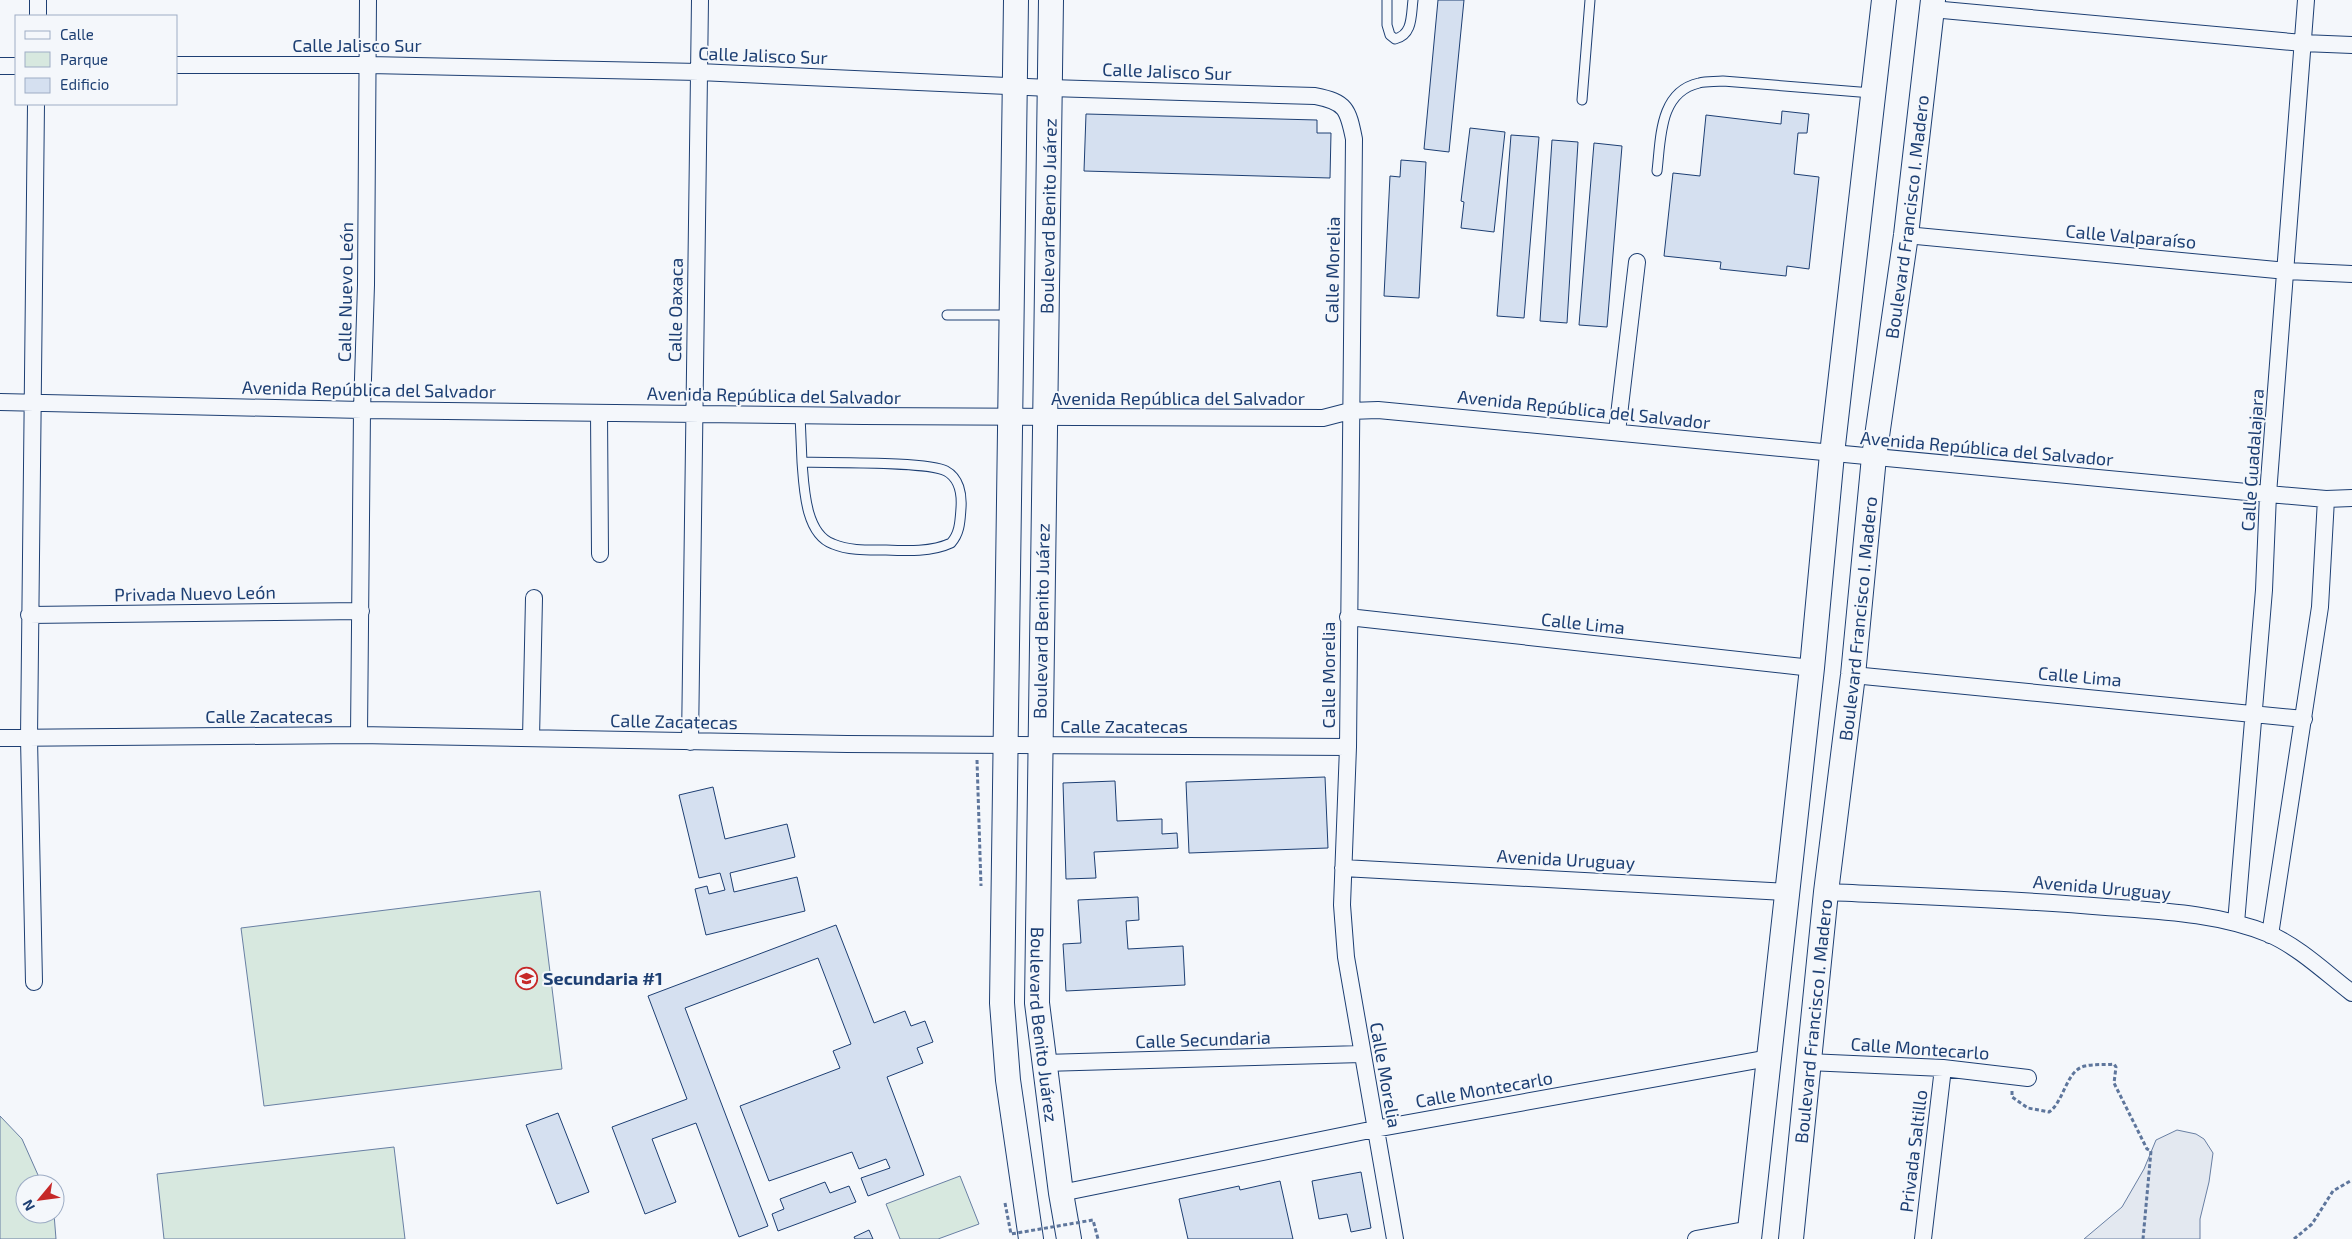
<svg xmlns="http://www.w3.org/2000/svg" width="2352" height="1239" viewBox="0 0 2352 1239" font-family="'Exo 2',sans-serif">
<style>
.green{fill:#d7e8df;stroke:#687fa3}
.parking{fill:#e3e8f0;stroke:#687fa3}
.building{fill:#d5e0f0;stroke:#1d3f73}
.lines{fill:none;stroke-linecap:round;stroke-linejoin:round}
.lane-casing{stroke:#1d3f73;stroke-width:11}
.street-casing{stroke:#1d3f73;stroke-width:18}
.secondary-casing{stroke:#1d3f73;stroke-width:26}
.path{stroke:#5e769c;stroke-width:3;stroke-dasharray:4 2.5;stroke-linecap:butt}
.lane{stroke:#f4f7fb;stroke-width:9}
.street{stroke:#f4f7fb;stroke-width:16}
.secondary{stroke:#f4f7fb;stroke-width:24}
.path-bridge{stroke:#5e769c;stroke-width:3;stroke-dasharray:4 2.5;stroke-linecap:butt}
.labels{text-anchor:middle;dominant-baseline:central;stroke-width:4;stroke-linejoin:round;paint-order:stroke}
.street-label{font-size:18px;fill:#1d3f73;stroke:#f4f7fb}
.poi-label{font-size:18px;font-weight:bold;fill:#1d3f73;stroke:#f4f7fb;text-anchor:start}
</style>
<rect width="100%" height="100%" fill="#f4f7fb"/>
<!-- green -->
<path class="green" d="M540,891L562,1069L264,1106L241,928Z
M0,1116L22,1139L42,1184H25V1214H54L56,1239H0Z
M394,1147L405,1239H164L157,1174Z
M960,1176L979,1224L938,1239H900L886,1204Z"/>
<!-- parking -->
<path class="parking" d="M2177,1130L2196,1134L2204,1139L2213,1153L2209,1182L2200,1219V1239H2084L2122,1207L2144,1169L2156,1140Z"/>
<!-- building -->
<path class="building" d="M1438,0H1464L1449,152L1424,149Z
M1782,111L1809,114L1807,133H1798L1794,174L1819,177L1809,269L1787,266L1786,276L1720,269L1721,262L1664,256L1673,173L1700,176L1706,115L1781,124Z
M1086,114L1317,120V133H1331L1330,178L1084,171Z
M1470,128L1505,132L1494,232L1461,228L1464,202L1461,201Z
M1511,135L1539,137L1524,318L1497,316Z
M1552,140L1578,142L1567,323L1540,321Z
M1594,143L1622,146L1607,327L1579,325Z
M1401,160L1426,162L1419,298L1384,296L1390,176L1400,177Z
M1325,777L1328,848L1189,853L1186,782Z
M1115,781L1117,821L1162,819V834L1177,833L1178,848L1094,852L1096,878L1066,879L1063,783Z
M713,787L725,839L787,824L795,857L730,873L734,892L797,877L805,911L706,935L695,889L707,886L709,894L725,890L720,873L699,878L679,795Z
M1138,897L1139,920L1126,921L1128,949L1183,946L1185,985L1066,991L1063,944L1081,943L1078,900Z
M836,925L874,1023L905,1011L911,1026L925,1021L933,1042L917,1048L923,1063L887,1077L924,1175L868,1196L861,1178L890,1168L886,1159L859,1169L852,1152L769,1181L740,1106L840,1068L833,1051L851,1044L818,958L685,1008L768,1226L739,1237L696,1123L652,1139L676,1202L645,1214L612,1127L687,1099L648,996Z
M558,1113L589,1192L557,1204L526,1125Z
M1361,1172L1371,1228L1351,1232L1347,1214L1319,1219L1312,1181Z
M1280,1181L1293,1239H1188L1179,1199L1239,1186L1240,1190Z
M825,1182L830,1193L849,1186L856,1202L778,1231L772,1214L784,1209L780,1199Z
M869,1230L873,1239H855L854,1237Z"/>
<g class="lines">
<defs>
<path id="lane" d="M1387,0V25L1390,35L1395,39C1413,35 1411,15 1413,0
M1582,100L1590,0
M1657,171C1661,138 1659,92 1699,83C1707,81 1715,82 1723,81L1872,93
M947,315H1012
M800,415L802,462C828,463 929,461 946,471C959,478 962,494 961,508C960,521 960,533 951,543C932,552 907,551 886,550C868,550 850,551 833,544C805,534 804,487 802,462"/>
<path id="street" d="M1932,9L2303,43L2352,45
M38,16V0
M176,65H369L699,72L1050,88L1315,96C1346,102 1348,109 1354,139L1348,747L1342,905L1346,957L1395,1239
M0,66H16
M1906,235L2287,271L2352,274
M0,402L362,410L863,416L1323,418L1350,411L1378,410L2268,494L2326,499L2352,498
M599,413L600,554
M1617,432L1637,262
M29,615L361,611
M1348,617L1812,668
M1853,675L2304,719
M359,735L362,410L366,285L368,0
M0,738L359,735L847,744L1348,747
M531,738L534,598
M690,742L700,0
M1343,868L1787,892
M1826,892C1919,896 2013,899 2106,907C2160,911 2218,913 2269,934C2299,947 2326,973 2352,993
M2236,923L2264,590L2268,494L2306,0
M2270,935L2320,607L2326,499
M34,982L29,738L36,104
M1808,1062L1943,1068L2028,1078
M1044,1063L1362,1054
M1061,1193L1375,1129L1769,1058
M1696,1239L1750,1229
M1923,1239L1943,1068"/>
<g id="secondary">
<path d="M1016,0L1002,1003L1008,1080L1031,1239"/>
<path id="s1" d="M1051,0L1037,1003L1061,1193L1069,1239"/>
<path d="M1749,1239L1812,668L1832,454L1884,0"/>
<path id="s2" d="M1791,1239L1826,892L1853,675L1874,457L1906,235L1933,0"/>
</g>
</defs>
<!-- lane casing -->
<use href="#lane" class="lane-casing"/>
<!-- street casing -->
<use href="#street" class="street-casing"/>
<!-- secondary casing -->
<use href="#secondary" class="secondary-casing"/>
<!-- path -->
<path class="path" d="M977,760L981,886
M2012,1091V1097L2028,1108L2049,1112C2064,1102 2066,1070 2085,1066C2094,1064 2104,1065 2114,1064L2116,1067L2114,1083L2147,1149L2151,1151L2143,1239
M2294,1239L2312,1224L2333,1191L2352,1180"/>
<!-- lane -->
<use href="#lane" class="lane"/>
<!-- street -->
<use href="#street" class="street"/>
<!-- secondary -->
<use href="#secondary" class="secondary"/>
<!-- path-bridge -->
<path class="path-bridge" d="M1005,1203L1011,1234L1093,1220L1098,1239"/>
</g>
<!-- icons -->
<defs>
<symbol id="school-ring" viewBox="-11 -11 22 22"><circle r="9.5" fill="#f4f7fb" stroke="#c62828" stroke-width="1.5"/><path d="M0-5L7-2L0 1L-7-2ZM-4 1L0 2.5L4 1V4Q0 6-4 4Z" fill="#c62828"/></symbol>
</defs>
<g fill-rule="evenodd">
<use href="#school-ring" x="514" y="966" width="25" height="25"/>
</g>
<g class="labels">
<!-- street labels -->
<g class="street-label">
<text x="357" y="45">Calle Jalisco Sur</text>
<text transform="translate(763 55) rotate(2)">Calle Jalisco Sur</text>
<text transform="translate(1167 71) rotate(2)">Calle Jalisco Sur</text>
<text transform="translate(1048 216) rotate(-89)">Boulevard Benito Juárez</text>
<text stroke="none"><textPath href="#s2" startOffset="1029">Boulevard Francisco I. Madero</textPath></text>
<text transform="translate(2131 236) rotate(5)">Calle Valparaíso</text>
<text transform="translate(1332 270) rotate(-89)">Calle Morelia</text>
<text transform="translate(345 292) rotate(-89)">Calle Nuevo León</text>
<text transform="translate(675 310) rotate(-89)">Calle Oaxaca</text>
<text transform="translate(369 389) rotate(1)">Avenida República del Salvador</text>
<text transform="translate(774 395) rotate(1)">Avenida República del Salvador</text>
<text x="1178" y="398">Avenida República del Salvador</text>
<text transform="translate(1584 409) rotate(6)">Avenida República del Salvador</text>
<text transform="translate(1987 448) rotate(5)">Avenida República del Salvador</text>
<text transform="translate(2252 460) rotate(-86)">Calle Guadalajara</text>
<text transform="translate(195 593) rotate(-1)">Privada Nuevo León</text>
<text stroke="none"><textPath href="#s2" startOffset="624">Boulevard Francisco I. Madero</textPath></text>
<text transform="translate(1041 621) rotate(-89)">Boulevard Benito Juárez</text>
<text transform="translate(1583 623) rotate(6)">Calle Lima</text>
<text transform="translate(1328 675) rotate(-90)">Calle Morelia</text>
<text transform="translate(2080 676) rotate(5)">Calle Lima</text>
<text x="269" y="716">Calle Zacatecas</text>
<text transform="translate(674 721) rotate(1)">Calle Zacatecas</text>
<text x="1124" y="726">Calle Zacatecas</text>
<text transform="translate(1566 859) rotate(3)">Avenida Uruguay</text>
<text transform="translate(2102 887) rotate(5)">Avenida Uruguay</text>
<text stroke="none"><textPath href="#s2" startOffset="219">Boulevard Francisco I. Madero</textPath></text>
<text stroke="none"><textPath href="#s1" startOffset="1025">Boulevard Benito Juárez</textPath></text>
<text transform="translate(1203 1039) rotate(-2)">Calle Secundaria</text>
<text transform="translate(1920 1048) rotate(4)">Calle Montecarlo</text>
<text transform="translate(1386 1075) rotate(80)">Calle Morelia</text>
<text transform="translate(1484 1089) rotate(-10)">Calle Montecarlo</text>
<text transform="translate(1913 1151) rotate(-83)">Privada Saltillo</text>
</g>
<!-- poi labels -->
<g class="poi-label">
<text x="543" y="978">Secundaria #1</text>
</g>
</g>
<!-- legend -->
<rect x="15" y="15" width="162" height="90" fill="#f4f7fb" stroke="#9eadc5"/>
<rect x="25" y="31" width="25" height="8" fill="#f4f7fb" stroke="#9eadc5"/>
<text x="60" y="40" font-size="15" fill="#1d3f73">Calle</text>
<rect x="25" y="52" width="25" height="15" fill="#d7e8df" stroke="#9eadc5"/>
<text x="60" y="65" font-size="15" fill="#1d3f73">Parque</text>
<rect x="25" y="78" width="25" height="15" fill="#d5e0f0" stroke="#9eadc5"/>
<text x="60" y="90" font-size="15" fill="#1d3f73">Edificio</text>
<!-- north arrow -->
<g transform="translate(40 1199) rotate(241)"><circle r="24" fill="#f4f7fb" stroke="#9eadc5"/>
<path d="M0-4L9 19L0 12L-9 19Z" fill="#c62828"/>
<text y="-8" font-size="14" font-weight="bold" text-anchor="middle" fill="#1d3f73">N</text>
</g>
</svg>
